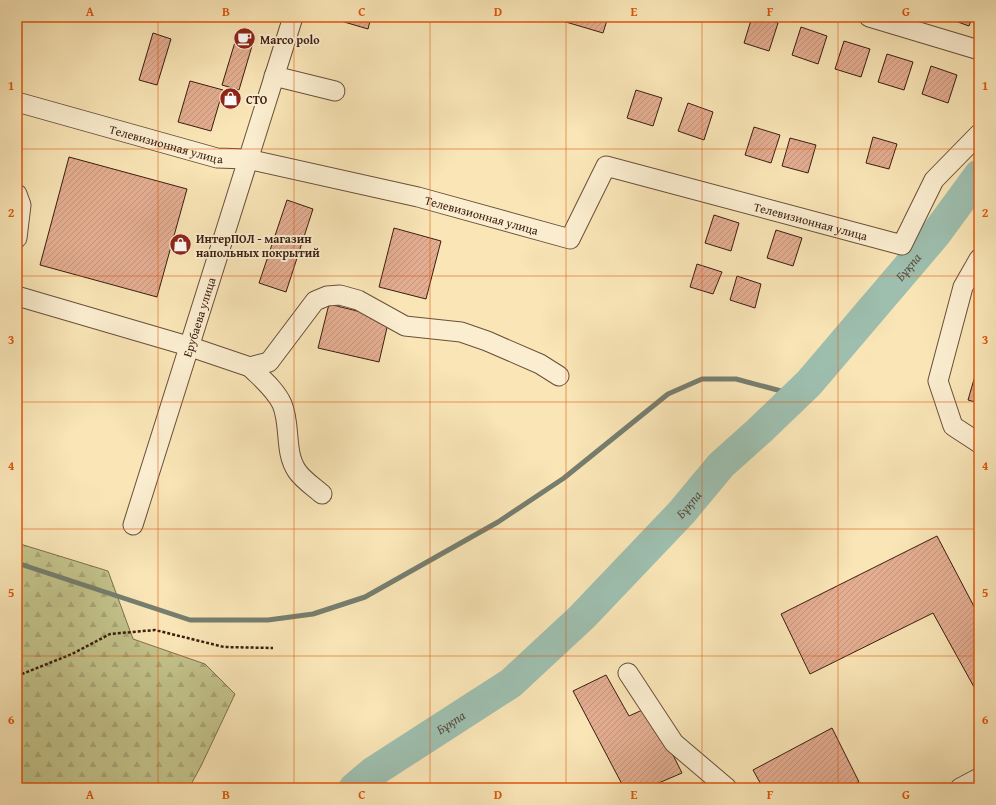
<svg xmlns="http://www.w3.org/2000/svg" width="996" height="805" viewBox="0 0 996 805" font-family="'Gentium Book Plus',serif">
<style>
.forest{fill:url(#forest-firs);stroke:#7f704e}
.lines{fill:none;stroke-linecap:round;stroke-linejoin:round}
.stream{stroke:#767e6f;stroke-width:5}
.river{stroke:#9ebfaf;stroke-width:31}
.building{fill:url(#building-hatch);stroke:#3b1d10}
.minor-casing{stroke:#6a4f3a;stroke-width:21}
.path{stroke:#3b1d10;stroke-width:2.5;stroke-dasharray:3 2;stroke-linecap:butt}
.minor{stroke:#fbeed0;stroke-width:19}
.grid{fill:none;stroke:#df560c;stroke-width:1;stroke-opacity:0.55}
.labels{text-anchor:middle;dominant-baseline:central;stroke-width:4;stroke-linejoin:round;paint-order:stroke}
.poi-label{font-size:12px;font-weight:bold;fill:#3b1d10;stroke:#fbeed0;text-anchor:start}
.street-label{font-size:12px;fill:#3b1d10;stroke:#fbeed0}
.water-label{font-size:13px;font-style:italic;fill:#594e40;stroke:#fbeed0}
.neatline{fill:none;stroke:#df560c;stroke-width:1.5}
.grid-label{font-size:13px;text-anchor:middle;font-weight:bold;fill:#df560c}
</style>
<defs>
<pattern id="forest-firs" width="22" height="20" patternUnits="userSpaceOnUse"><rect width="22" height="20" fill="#c3c38b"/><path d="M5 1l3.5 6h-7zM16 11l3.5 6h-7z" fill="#a8a777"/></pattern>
<pattern id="building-hatch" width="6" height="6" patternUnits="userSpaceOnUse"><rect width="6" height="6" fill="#e3ad91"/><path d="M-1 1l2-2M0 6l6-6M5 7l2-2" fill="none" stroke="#c4947c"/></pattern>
</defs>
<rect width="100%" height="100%" fill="#f9e5b6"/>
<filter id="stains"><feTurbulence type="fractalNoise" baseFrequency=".005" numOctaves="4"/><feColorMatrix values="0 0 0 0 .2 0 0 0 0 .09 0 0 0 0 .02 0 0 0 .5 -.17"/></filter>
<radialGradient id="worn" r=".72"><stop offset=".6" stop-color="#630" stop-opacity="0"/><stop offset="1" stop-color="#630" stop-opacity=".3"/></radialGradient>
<!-- forest -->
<path class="forest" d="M17,543L108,571L133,639L205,664L235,694L201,766L189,788H17Z"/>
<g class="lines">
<!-- stream -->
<path class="stream" d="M17,563L190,620H268L313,614L365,597L498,522L564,478L668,394L702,379H736L796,395"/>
<!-- river -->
<path class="river" id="s1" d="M354,788L373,772L511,683L582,617L682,512L721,465L759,431L809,383L935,235L979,175"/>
</g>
<!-- building -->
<path class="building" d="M334,17H371L368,29L334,19Z
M549,17H608L603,33Z
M752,17H761L778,23L769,51L744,43Z
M944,17H972L969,26Z
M801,27L827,36L818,64L792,55Z
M153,33L171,39L157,85L139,80Z
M844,41L870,49L861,77L835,69Z
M235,42L252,46L239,90L222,85Z
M887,54L913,62L904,90L878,82Z
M931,66L957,75L948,103L922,94Z
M190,81L223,90L211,131L178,122Z
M636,90L662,98L653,126L627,118Z
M688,103L713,112L704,140L678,131Z
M754,127L780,135L771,163L745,155Z
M873,137L897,144L889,169L866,163Z
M790,138L816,145L808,173L782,166Z
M69,157L187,189L157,297L40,265Z
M287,200L313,209L286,292L259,283Z
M714,215L739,223L731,251L705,243Z
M394,228L441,241L426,299L379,287Z
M776,230L802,238L793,266L767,258Z
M697,264L722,272L713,294L690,287Z
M737,276L761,284L755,308L730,300Z
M329,304L389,319L379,362L318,348Z
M979,362V403L968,400Z
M937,536L979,616V684L974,687L933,613L810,674L781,614Z
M606,675L629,716L649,707L682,773L647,788H624L573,691Z
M832,728L859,782L847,788H763L753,770Z"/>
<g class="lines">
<defs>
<g id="minor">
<path d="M869,17L979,50"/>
<path d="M274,76L335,91"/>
<path id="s2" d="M17,102L217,158L247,159L418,197L570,239L606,166L902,245L934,180L979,134"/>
<path d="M17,194L21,205L17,238"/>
<path d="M979,259L963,287L938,381L953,426L979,443"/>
<path d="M17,296L188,346L250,367L269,362L315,301L327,296L340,295L358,300L405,326L461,332L487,341L540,364L559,376"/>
<path d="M250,367C261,378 275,389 282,404C291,425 284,452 297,471C303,480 314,487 322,494"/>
<path id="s3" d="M133,525L293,17"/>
<path d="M628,673L674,743L727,788"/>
<path d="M960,788L979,778"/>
</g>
</defs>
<!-- minor casing -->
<use href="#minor" class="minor-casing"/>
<!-- path -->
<path class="path" d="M17,676L72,654L110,634L155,630L224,647L273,648"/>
<!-- minor -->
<use href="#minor" class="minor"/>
</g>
<!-- grid -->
<path class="grid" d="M158,17V788M294,17V788M430,17V788M566,17V788M702,17V788M838,17V788M17,149H979M17,276H979M17,402H979M17,529H979M17,656H979"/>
<!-- icons -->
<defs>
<symbol id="cafe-disc" viewBox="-11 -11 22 22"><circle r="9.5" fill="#8f2418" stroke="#fbeed0"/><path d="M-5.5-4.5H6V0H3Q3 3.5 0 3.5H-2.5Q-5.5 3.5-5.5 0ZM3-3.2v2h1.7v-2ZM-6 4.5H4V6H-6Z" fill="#fff"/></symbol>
<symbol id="shop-disc" viewBox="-11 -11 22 22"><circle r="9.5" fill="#8f2418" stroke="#fbeed0"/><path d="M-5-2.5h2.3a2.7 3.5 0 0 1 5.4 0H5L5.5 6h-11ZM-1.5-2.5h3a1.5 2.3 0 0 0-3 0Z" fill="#fff"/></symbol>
</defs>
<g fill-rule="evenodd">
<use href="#cafe-disc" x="232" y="26" width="25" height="25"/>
<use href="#shop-disc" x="218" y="86" width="25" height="25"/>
<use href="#shop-disc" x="168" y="232" width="25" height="25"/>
</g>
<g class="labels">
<!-- poi labels -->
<g class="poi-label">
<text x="260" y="39">Marco polo</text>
<text x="246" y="99">СТО</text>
<text x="196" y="238">ИнтерПОЛ - магазин<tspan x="196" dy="14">напольных покрытий</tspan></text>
</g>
<!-- street labels -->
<g class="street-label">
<text stroke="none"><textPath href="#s2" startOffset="155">Телевизионная улица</textPath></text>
<text stroke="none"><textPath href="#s2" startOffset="479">Телевизионная улица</textPath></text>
<text stroke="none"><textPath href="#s2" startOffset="864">Телевизионная улица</textPath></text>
<text stroke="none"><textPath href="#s3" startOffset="218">Ерубаева улица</textPath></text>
</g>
<!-- water labels -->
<g class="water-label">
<text stroke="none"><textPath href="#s1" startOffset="765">Бұқпа</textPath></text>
<text stroke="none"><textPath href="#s1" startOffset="441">Бұқпа</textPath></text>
<text stroke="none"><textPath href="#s1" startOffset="117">Бұқпа</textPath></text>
</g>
</g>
<!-- margin -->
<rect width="996" height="805" fill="none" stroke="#f9e5b6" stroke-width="44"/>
<rect x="22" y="22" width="952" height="761" class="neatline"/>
<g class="grid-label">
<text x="90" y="16">A</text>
<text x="226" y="16">B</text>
<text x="362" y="16">C</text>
<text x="498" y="16">D</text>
<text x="634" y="16">E</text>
<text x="770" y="16">F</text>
<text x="906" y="16">G</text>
<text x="11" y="90">1</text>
<text x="985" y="90">1</text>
<text x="11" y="217">2</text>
<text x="985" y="217">2</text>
<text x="11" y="344">3</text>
<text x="985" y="344">3</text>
<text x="11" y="470">4</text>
<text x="985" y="470">4</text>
<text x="11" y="597">5</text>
<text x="985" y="597">5</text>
<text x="11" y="724">6</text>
<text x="985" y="724">6</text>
<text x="90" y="799">A</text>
<text x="226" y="799">B</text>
<text x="362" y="799">C</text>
<text x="498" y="799">D</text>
<text x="634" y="799">E</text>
<text x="770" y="799">F</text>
<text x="906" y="799">G</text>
</g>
<rect width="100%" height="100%" filter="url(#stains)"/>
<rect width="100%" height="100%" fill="url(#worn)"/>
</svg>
